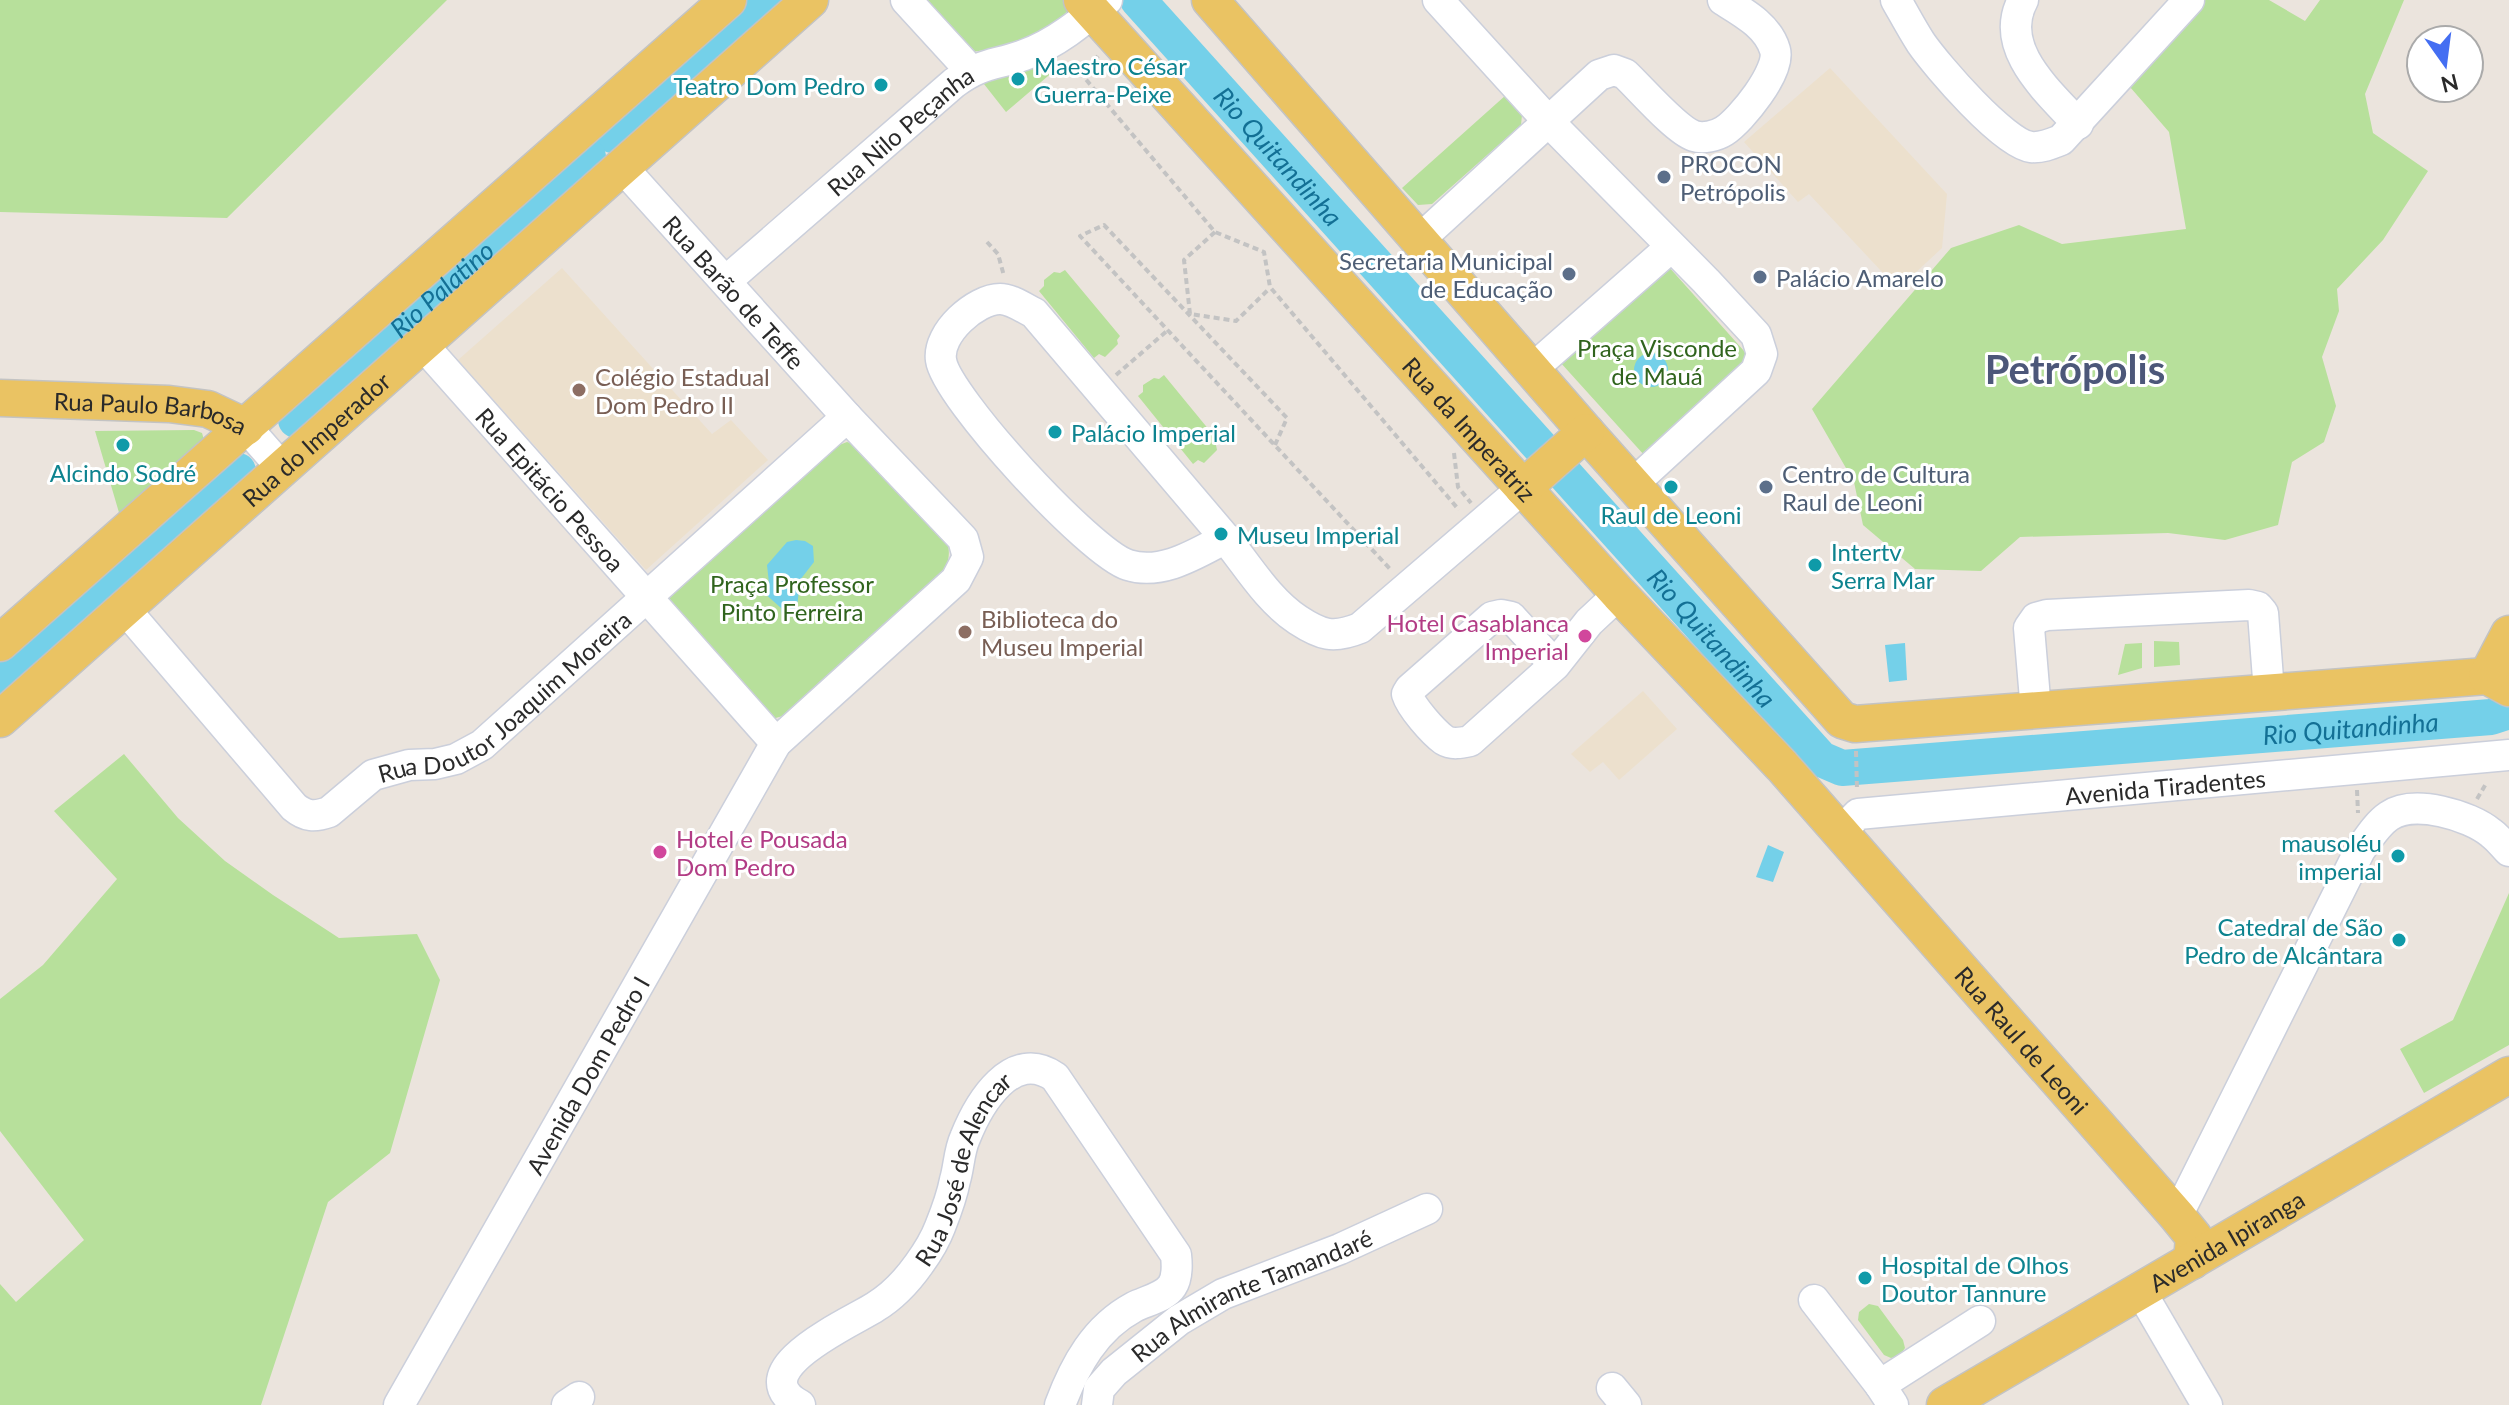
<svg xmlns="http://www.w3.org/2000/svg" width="2509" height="1405" viewBox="0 0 2509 1405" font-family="Lato,sans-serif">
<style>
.education{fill:#ece0cd}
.green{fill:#b7e09b}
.water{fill:#74d0e9}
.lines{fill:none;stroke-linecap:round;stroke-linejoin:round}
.river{stroke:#74d0e9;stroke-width:36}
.minor-casing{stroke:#cbcfdb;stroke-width:33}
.major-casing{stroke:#c3c3c3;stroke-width:39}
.path{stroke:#c3c3c3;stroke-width:4;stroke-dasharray:6 4;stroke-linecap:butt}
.minor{stroke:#fff;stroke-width:30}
.major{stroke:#eac363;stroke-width:36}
.culture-dot{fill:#0f9aa8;stroke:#fff;stroke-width:3}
.service-dot{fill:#5c6f8a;stroke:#fff;stroke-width:3}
.education-dot{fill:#8d6e63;stroke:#fff;stroke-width:3}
.hotel-dot{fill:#d1479c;stroke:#fff;stroke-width:3}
.labels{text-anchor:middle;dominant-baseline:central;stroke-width:6;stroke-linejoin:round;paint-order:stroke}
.culture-label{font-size:24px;fill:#0d838f;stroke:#fff;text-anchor:start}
.street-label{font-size:24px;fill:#2a2a2a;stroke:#fff}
.service-label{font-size:24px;fill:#4e5e75;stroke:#fff;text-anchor:start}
.park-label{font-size:24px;fill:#30641d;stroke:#fff}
.education-label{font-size:24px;fill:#785e54;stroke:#fff;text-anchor:start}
.hotel-label{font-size:24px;fill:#b23c85;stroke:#fff;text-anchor:end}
.water-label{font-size:26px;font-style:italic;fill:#137095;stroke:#fff}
.town-label{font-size:40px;font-weight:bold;fill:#4c5779;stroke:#fff}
</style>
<rect width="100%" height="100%" fill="#ebe4dd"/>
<!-- education -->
<path class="education" d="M1830,68L1947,194L1942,248L1898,289L1809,194L1798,202L1744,142Z
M562,268L712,434L731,420L768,460L646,570L458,360Z
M1643,691L1677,729L1619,780L1603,762L1590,772L1571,754Z"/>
<!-- green -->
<path class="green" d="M0,0H447L227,218L0,212Z
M915,0H1067L1070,7L1068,20L1007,47L964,53Z
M2199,0H2269L2305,21L2320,0H2404L2365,94L2373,133L2428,171L2383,240L2337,289L2339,311L2322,357L2336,406L2324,442L2292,462L2278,525L2225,540L2168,533L2020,537L1981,571L1915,569L1863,525L1854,482L1812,409L1951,248L2019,225L2062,244L2186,229L2169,132L2130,87Z
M1047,59L1055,70L1006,112L980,79Z
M1506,95L1522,115L1521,125L1432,204L1418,205L1402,188Z
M1668,266L1753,361L1645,456L1560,362Z
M1065,270L1120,336L1117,340L1118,344L1105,357L1099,354L1094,358L1039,291L1044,286V280L1054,272L1060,273Z
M1164,375L1219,442L1216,445L1217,450L1204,463L1198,460L1193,464L1138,396L1143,392V385L1154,378L1159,379Z
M194,430L202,433L204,440L120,516L95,431Z
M847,442L863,447L944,532C952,552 950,562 939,581L790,714L772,719L667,600L675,585L834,447Z
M2154,641L2179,642L2180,665L2154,667Z
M2142,643V668L2118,675L2125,644Z
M124,754L178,818L225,861L273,895L339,938L417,934L440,980L390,1153L328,1202L261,1405H0V1284L16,1302L84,1240L0,1131V999L43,965L117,879L54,811Z
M2509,893V1045L2424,1093L2400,1049L2453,1020Z
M1869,1304L1878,1306L1903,1340L1905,1348L1900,1355L1891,1358L1884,1355L1858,1320L1859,1312Z"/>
<!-- water -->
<path class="water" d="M1634 370a17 17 0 1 1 34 0a17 17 0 1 1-34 0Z
M796,540L805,541L813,546L814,562L800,580L797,608L791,615H782L781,608L763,592L769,583L767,565L787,542Z
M1905,643L1907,680L1889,682L1885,645Z
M1768,845L1784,852L1773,882L1756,877Z"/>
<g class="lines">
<!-- river -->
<g class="river">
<path id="s1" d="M1138,0L1821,759L1842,768L2491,717L2509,711"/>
<path d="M612,135L768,0"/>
<path id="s2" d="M296,420L588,157"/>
<path d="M0,680L238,471"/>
</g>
<defs>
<g id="minor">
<path d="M906,0L971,71"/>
<path d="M1438,0L1549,122L1706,281L1756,335L1762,354L1756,371L1633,484"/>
<path d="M1896,0C1904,14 1912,29 1921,43C1937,66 2004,144 2031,147C2042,148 2051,144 2061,140L2189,0"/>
<path d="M2023,0C1997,48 2048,91 2078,124"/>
<path d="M1419,240L1599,75L1614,70L1625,74C1641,89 1676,130 1694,136C1703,139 1716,136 1724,131C1741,120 1781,71 1775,50C1768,26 1744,13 1723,0"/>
<path id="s3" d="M726,281L954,83C983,62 993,66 1024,55C1055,44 1082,22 1107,0"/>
<path id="s4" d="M422,344L776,743"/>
<path d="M1531,370L1671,247"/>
<path d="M246,427L282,468"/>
<path d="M1226,538C1197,553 1162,576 1128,565C1090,553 946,397 941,360C937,333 976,299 1000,299C1011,299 1024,308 1034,313C1096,386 1159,459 1221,533C1245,561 1266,599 1298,620C1321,635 1333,639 1360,628L1523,488"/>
<path id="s5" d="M124,608L294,807C306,817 315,817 329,812L373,775L409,765L435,764L456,759L482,745L847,417"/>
<path d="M1555,665L1511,617L1501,615L1492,617L1410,689L1407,694C1411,707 1433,732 1444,740C1452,745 1461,743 1470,741L1555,665L1589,622L1619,594"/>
<path d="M2036,711L2029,628L2036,618L2047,615L2249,605L2258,607L2263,613L2269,692"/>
<path id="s6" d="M1848,844C1846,830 1847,824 1858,814L2509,755"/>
<path d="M2177,1216L2360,850C2368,839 2377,824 2389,816C2414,799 2469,815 2491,833C2498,838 2503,845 2509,851"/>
<path d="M2141,1292L2207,1405"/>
<path d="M1814,1300L1880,1385"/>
<path d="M1612,1388L1626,1405"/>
<path id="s7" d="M399,1405L776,743L956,580L968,557L963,539L847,417L622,167"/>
<path d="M567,1405L579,1397"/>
<path id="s8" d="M800,1405C738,1371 854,1321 875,1307C893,1296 907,1281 919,1264C927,1253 935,1240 940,1227C946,1212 952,1196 955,1180C959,1167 959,1151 965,1138C979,1103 1012,1047 1055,1077L1176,1255C1177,1264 1178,1277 1172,1286C1165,1297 1146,1301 1134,1307C1095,1328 1075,1365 1060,1405"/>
<path id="s9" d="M1097,1405L1099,1389L1114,1372L1179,1320L1223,1294L1340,1249L1427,1209"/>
<path d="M1893,1405L1880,1385L1980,1321"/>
</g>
<g id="major">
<path id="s10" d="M1082,0L1619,594L1782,766L2177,1216L2194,1237L2192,1261"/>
<path d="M1210,0L1586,432L1842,720L1855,724L2487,676L2509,688"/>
<path id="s11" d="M0,398L169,404L208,409L246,427"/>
<path d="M1523,488L1586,432"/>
<path d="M0,643L728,0"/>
<path d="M2487,676L2509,634"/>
<path id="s12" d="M0,719L810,0"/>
<path id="s13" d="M1945,1405L2509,1075"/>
</g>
</defs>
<!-- minor casing -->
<use href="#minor" class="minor-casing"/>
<!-- major casing -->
<use href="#major" class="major-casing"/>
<!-- path -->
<path class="path" d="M1098,56L1083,76L1215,232L1264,252L1270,287L1459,510
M1215,232L1184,260L1190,314L1236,321L1270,288
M987,242L998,254L1004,276
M1116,375L1168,330
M1275,445L1287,418L1104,225L1080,236L1391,570
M1454,453L1458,487L1471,503
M1856,751L1857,790
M2357,790L2358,813
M2477,799L2487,782"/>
<!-- minor -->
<use href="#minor" class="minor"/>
<!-- major -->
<use href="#major" class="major"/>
</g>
<!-- markers -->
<g class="culture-dot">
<circle cx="1018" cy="79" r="8"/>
<circle cx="881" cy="85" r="8"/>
<circle cx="1055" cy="432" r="8"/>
<circle cx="123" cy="445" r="8"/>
<circle cx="1671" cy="487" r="8"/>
<circle cx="1221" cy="534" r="8"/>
<circle cx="1815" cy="565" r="8"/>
<circle cx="2398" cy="856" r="8"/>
<circle cx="2399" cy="940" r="8"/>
<circle cx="1865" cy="1278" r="8"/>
</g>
<g class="service-dot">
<circle cx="1664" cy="177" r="8"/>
<circle cx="1569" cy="274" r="8"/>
<circle cx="1760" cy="277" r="8"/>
<circle cx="1766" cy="487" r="8"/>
</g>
<g class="education-dot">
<circle cx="579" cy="390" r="8"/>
<circle cx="965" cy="632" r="8"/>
</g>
<g class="hotel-dot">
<circle cx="1585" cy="636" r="8"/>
<circle cx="660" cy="852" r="8"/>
</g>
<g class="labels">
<!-- culture labels -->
<g class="culture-label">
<text x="1034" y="65">Maestro César<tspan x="1034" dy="28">Guerra-Peixe</tspan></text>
<text x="865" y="85" text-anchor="end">Teatro Dom Pedro</text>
<text x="1071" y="432">Palácio Imperial</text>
<text x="123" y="472" text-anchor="middle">Alcindo Sodré</text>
<text x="1671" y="514" text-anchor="middle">Raul de Leoni</text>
<text x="1237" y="534">Museu Imperial</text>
<text x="1831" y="551">Intertv<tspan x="1831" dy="28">Serra Mar</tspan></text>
<text x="2382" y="842" text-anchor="end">mausoléu<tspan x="2382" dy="28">imperial</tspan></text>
<text x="2383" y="926" text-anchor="end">Catedral de São<tspan x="2383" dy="28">Pedro de Alcântara</tspan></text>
<text x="1881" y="1264">Hospital de Olhos<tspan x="1881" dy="28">Doutor Tannure</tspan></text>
</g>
<!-- street labels -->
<g class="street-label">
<text stroke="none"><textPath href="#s3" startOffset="230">Rua Nilo Peçanha</textPath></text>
<text transform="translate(734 292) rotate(48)">Rua Barão de Teffe</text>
<text stroke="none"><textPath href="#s11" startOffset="152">Rua Paulo Barbosa</textPath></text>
<text stroke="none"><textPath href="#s10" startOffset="578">Rua da Imperatriz</textPath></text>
<text stroke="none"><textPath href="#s12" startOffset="422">Rua do Imperador</textPath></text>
<text stroke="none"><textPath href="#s4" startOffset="194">Rua Epitácio Pessoa</textPath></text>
<text stroke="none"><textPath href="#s5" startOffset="514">Rua Doutor Joaquim Moreira</textPath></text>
<text stroke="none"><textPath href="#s6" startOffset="342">Avenida Tiradentes</textPath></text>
<text stroke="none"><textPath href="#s10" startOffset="1402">Rua Raul de Leoni</textPath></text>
<text stroke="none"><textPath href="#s7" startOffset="380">Avenida Dom Pedro I</textPath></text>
<text stroke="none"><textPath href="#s8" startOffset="322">Rua José de Alencar</textPath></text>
<text stroke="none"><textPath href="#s13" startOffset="326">Avenida Ipiranga</textPath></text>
<text stroke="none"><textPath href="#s9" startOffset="198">Rua Almirante Tamandaré</textPath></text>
</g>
<!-- service labels -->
<g class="service-label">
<text x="1680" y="163">PROCON<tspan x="1680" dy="28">Petrópolis</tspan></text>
<text x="1553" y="260" text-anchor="end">Secretaria Municipal<tspan x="1553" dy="28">de Educação</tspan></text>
<text x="1776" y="277">Palácio Amarelo</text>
<text x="1782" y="473">Centro de Cultura<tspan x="1782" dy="28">Raul de Leoni</tspan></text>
</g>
<!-- park labels -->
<g class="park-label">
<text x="1657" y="347">Praça Visconde<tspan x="1657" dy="28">de Mauá</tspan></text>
<text x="792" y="583">Praça Professor<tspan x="792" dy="28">Pinto Ferreira</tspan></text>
</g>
<!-- education labels -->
<g class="education-label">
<text x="595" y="376">Colégio Estadual<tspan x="595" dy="28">Dom Pedro II</tspan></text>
<text x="981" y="618">Biblioteca do<tspan x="981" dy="28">Museu Imperial</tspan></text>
</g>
<!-- hotel labels -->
<g class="hotel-label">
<text x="1569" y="622">Hotel Casablanca<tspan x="1569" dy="28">Imperial</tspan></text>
<text x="676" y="838" text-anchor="start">Hotel e Pousada<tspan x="676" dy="28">Dom Pedro</tspan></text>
</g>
<!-- water labels -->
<g class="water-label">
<text stroke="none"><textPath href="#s1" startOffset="210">Rio Quitandinha</textPath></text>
<text stroke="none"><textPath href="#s2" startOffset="196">Rio Palatino</textPath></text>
<text stroke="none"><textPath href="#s1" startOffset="858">Rio Quitandinha</textPath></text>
<text stroke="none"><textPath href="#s1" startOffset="1554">Rio Quitandinha</textPath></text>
</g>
<!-- town labels -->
<g class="town-label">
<text x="2075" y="369">Petrópolis</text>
</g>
</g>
<!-- north arrow -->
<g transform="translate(2445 64) rotate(166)"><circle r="38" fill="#ffffff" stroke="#aaaaaa" stroke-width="2"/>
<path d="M0-6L14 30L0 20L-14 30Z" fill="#446ef2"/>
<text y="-12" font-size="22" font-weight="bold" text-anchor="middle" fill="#2a2a2a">N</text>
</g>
</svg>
